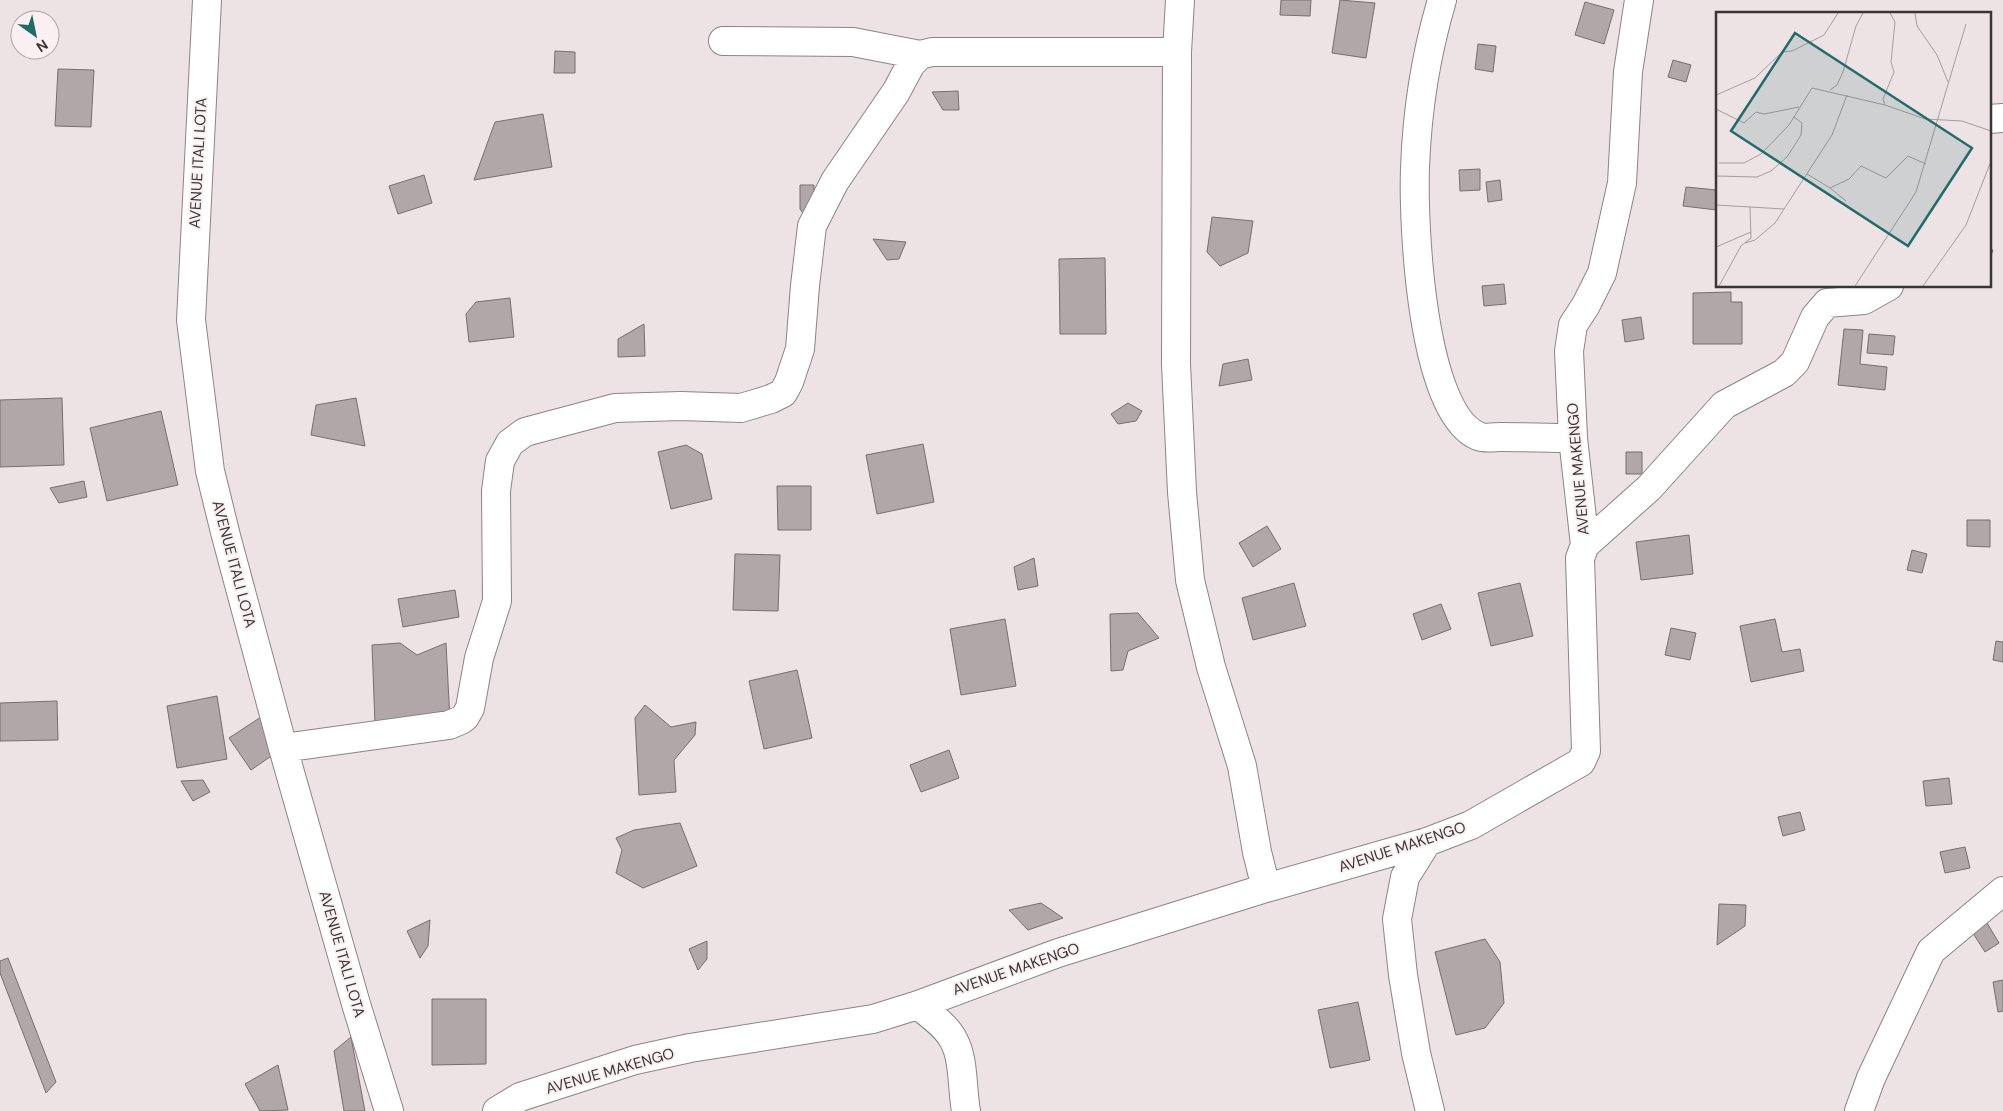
<svg xmlns="http://www.w3.org/2000/svg" width="2003" height="1111" viewBox="0 0 2003 1111" font-family="'DM Sans',sans-serif">
<style>
.building{fill:#b1a7a8;stroke:#776e6f}
.lines{fill:none;stroke-linecap:round;stroke-linejoin:round}
.minor-casing{stroke:#8e8485;stroke-width:30}
.minor{stroke:#fff;stroke-width:28}
.labels{text-anchor:middle;dominant-baseline:central;stroke-width:4;stroke-linejoin:round;paint-order:stroke}
.street-label{font-size:15px;fill:#3a3637;stroke:#faf0f1}
.inset-road{fill:none;stroke:#a59d9f;stroke-width:1}
.view{fill:#216c6b;fill-opacity:0.15;stroke:#216c6b;stroke-width:2.5}
.inset-edge{fill:none;stroke:#3a3637;stroke-width:2.5}
</style>
<rect width="100%" height="100%" fill="#ede2e4"/>
<!-- building -->
<path class="building" d="M1281,0H1311L1310,16L1280,15Z
M1340,0L1375,3L1366,58L1332,53Z
M1585,2L1614,10L1604,44L1575,35Z
M1478,44L1496,46L1493,72L1475,69Z
M555,51L575,52V73H554Z
M1673,60L1691,65L1686,82L1668,77Z
M58,69L94,70L91,127L55,126Z
M958,91L959,110H943L932,92Z
M543,114L552,167L474,180L495,122Z
M1480,169V190L1460,191L1459,170Z
M424,175L432,203L398,214L389,186Z
M1500,180L1502,200L1488,202L1486,182Z
M800,185H814L812,226L800,209Z
M1686,187L1717,190V210L1683,206Z
M1212,217L1253,221L1248,253L1220,266L1207,252Z
M873,239L906,242L899,259L887,260Z
M1989,249L1993,250L1989,261Z
M1105,258L1106,334H1060L1059,259Z
M1504,284L1506,304L1484,306L1482,286Z
M1731,292V302H1742V344H1693V293Z
M510,298L514,337L469,342L466,314L476,302Z
M1641,317L1644,339L1625,342L1622,320Z
M644,324L645,356L618,357V339Z
M1844,329L1863,330L1860,364L1887,367L1885,390L1838,385Z
M1869,334L1895,336L1893,355L1867,353Z
M1248,359L1252,380L1219,386L1223,364Z
M62,398L64,465L0,467V400Z
M356,398L365,446L311,435L316,405Z
M1128,403L1142,411L1136,421L1118,424L1111,414Z
M161,411L178,485L107,501L90,428Z
M923,444L934,502L877,514L866,455Z
M686,445L702,454L712,499L671,509L658,452Z
M1626,452H1642V474H1626Z
M84,481L87,497L59,503L50,488Z
M777,486H811V530H778Z
M1967,520H1990V547L1967,546Z
M1267,526L1281,549L1253,567L1239,543Z
M1689,535L1693,574L1641,580L1636,542Z
M1912,550L1927,554L1922,573L1907,570Z
M735,554L780,555L778,611L733,610Z
M1034,558L1038,586L1018,590L1014,567Z
M1294,583L1306,626L1253,640L1242,598Z
M1520,583L1533,636L1491,646L1478,593Z
M455,590L459,617L403,627L398,599Z
M1441,604L1451,629L1422,640L1413,614Z
M1138,613L1159,638L1128,651L1123,670L1111,671L1110,614Z
M1005,619L1016,686L961,695L950,629Z
M1775,619L1782,652L1800,649L1804,671L1751,682L1740,626Z
M1671,628L1696,633L1690,660L1665,655Z
M1996,641L2003,642V662L1993,660Z
M400,643L417,655L446,643L450,721L375,724L372,645Z
M797,670L812,738L764,749L749,681Z
M217,696L227,759L177,768L167,706Z
M57,701L58,740L0,741V703Z
M645,705L671,727L696,722L695,735L674,760L676,792L639,795L635,718Z
M261,717L283,748L251,770L229,738Z
M949,750L959,778L921,792L910,765Z
M1949,778L1952,804L1926,806L1923,781Z
M203,780L210,792L193,801L181,781Z
M1800,812L1805,830L1783,836L1778,817Z
M680,823L697,866L643,888L616,873L622,850L616,838L634,830Z
M1965,847L1970,868L1945,873L1940,852Z
M1041,903L1063,918L1028,930L1009,910Z
M1719,904L1746,905L1745,926L1717,945Z
M1984,918L1999,943L1985,952L1969,927Z
M430,920L428,946L420,958L407,931Z
M1485,939L1500,962L1504,1003L1485,1028L1456,1035L1435,952Z
M707,941V959L698,970L689,949Z
M8,958L56,1082L46,1093L0,973V961Z
M2003,980V1011L1998,1012L1993,982Z
M432,999H486V1064L432,1065Z
M1358,1002L1370,1060L1330,1068L1318,1010Z
M351,1037L365,1111H344L334,1051Z
M278,1065L288,1110L260,1111L245,1084Z"/>
<g class="lines">
<defs>
<path id="minor" d="M207,0L191,320L210,471L226,536L283,748L356,1004L389,1111
M1180,0L1177,52L1176,364L1182,492L1190,580L1211,667L1242,766L1257,852L1266,888
M1442,0C1426,54 1417,111 1415,168C1413,223 1421,412 1478,436C1484,439 1495,437 1501,437C1525,437 1549,438 1573,438
M723,41L853,42L920,55
M1989,119L2003,118
M1585,545L1649,488L1724,405L1784,373L1795,362L1815,317L1827,303L1864,300L1889,286
M283,748L449,725L461,720L465,717L470,708L479,658L497,601L496,491L500,461L510,443L525,432L615,408L681,406L741,408L771,399L783,393L789,382L800,349L805,286L812,226L835,181L896,92L911,64L920,55L932,52H1177
M1427,842L1405,877L1397,919L1403,975L1416,1053L1430,1111
M918,1005C930,1015 947,1026 954,1041C964,1059 962,1090 966,1111
M497,1111L520,1097L635,1060L690,1048L873,1019L918,1005L1058,953L1266,888L1427,842L1471,825L1581,762L1586,751L1580,558L1585,545L1573,438L1569,351L1573,325L1586,305L1602,273L1622,183L1628,72L1639,0
M1859,1111L1871,1078L1931,951L2003,891"/>
</defs>
<!-- minor casing -->
<use href="#minor" class="minor-casing"/>
<!-- minor -->
<use href="#minor" class="minor"/>
</g>
<g class="labels">
<!-- street labels -->
<g class="street-label">
<text transform="translate(198 163) rotate(-87)">AVENUE ITALI LOTA</text>
<text transform="translate(1578 469) rotate(-95)">AVENUE MAKENGO</text>
<text transform="translate(234 564) rotate(75)">AVENUE ITALI LOTA</text>
<text transform="translate(1402 847) rotate(-18)">AVENUE MAKENGO</text>
<text transform="translate(342 954) rotate(74)">AVENUE ITALI LOTA</text>
<text transform="translate(1016 969) rotate(-19)">AVENUE MAKENGO</text>
<text transform="translate(610 1071) rotate(-16)">AVENUE MAKENGO</text>
</g>
</g>
<!-- overview -->
<g transform="translate(1716 12)">
<rect width="275" height="275" fill="#ede2e4"/>
<path class="inset-road" d="M199,1L201,14L221,43L232,70M114,78L121,73L127,60L140,14L147,1M0,83L39,66L66,40L76,39L108,23L122,1M169,93L167,87L178,60L175,50L179,10L174,1M0,97L28,111L40,100L48,102L83,95M3,151H28L45,142L73,113L96,76L169,93L209,107L246,109L275,119M91,162L114,176L133,167L145,154L170,166L192,144L210,152M0,164L41,165L55,159L71,145L85,123L86,111L78,105M114,176L130,189M0,193L68,197M29,231L39,228L59,211L116,123L131,83M0,235L35,220M3,274L25,234L35,226L34,195M139,274L200,180L250,12M207,274L250,213L275,149"/>
<path class="view" d="M79,21L256,136L192,234L15,119Z"/>
<rect width="275" height="275" class="inset-edge"/>
</g>
<!-- north arrow -->
<g transform="translate(35 35) rotate(147)"><circle r="24" fill="#faf0f1" stroke="#ada6a7"/>
<path d="M0-4L9 19L0 12L-9 19Z" fill="#216c6b"/>
<text y="-8" font-size="14" font-weight="bold" text-anchor="middle" fill="#3a3637">N</text>
</g>
</svg>
